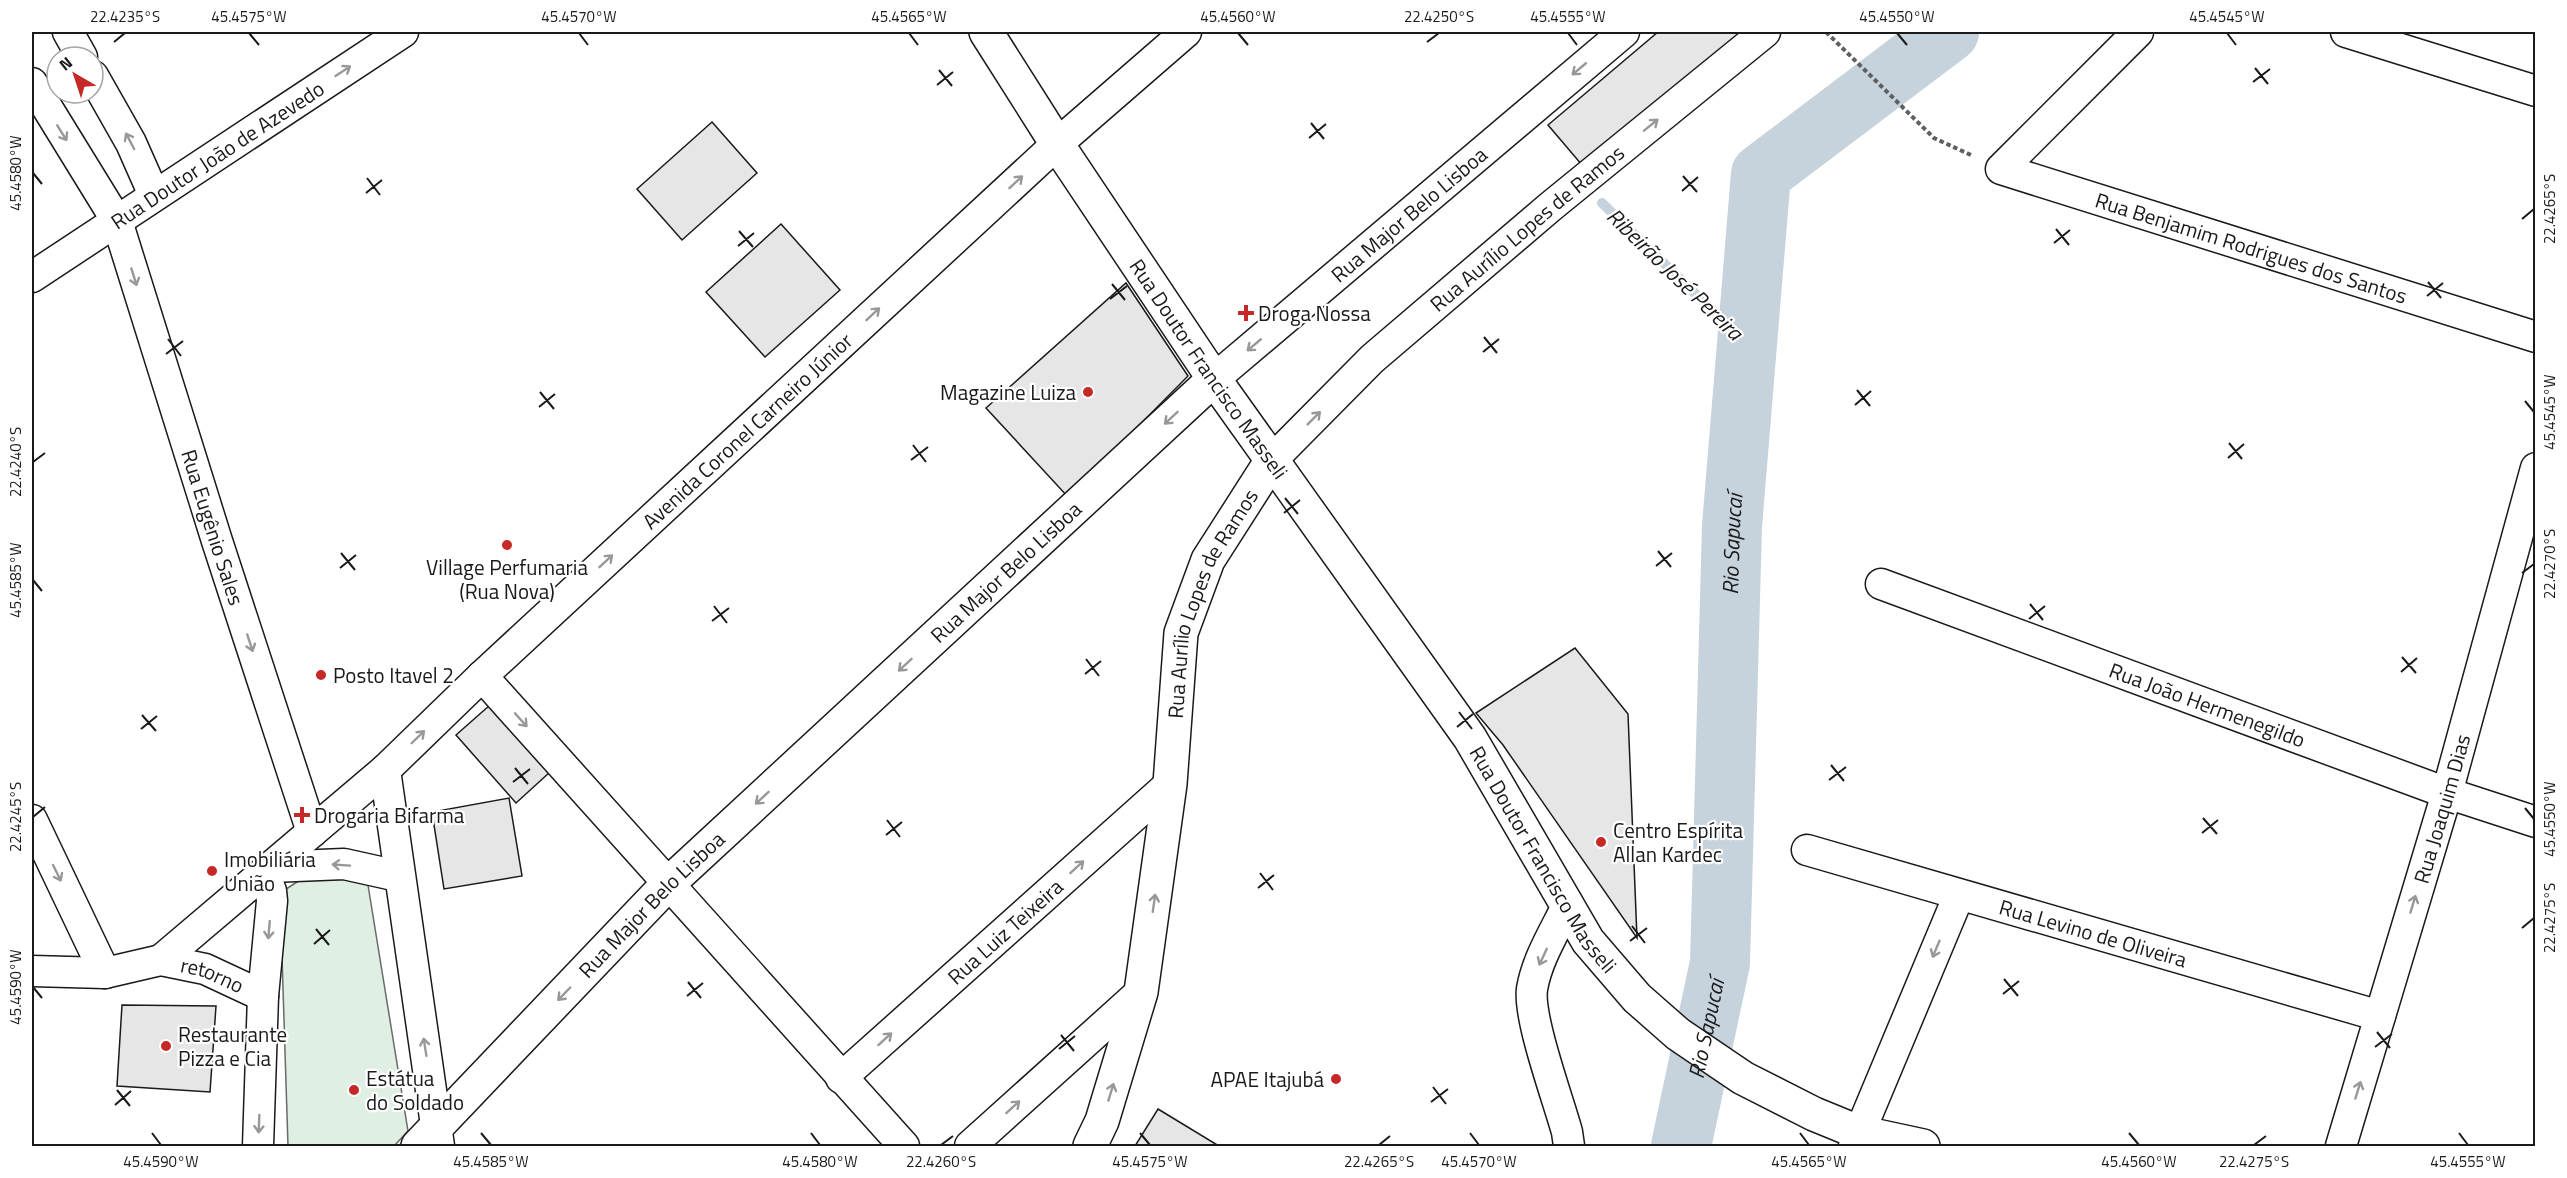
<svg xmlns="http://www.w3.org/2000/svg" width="2567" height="1178" viewBox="0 0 2567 1178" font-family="'Titillium Web',sans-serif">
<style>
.green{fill:#e0efe3;stroke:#6a6a6a;stroke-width:1.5}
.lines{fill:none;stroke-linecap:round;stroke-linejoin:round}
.stream{stroke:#c6d2dc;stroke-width:10}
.river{stroke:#c6d2dc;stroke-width:60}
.building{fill:#e6e6e6;stroke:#1a1a1a;stroke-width:1.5}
.street-casing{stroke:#1a1a1a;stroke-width:33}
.secondary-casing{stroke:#1a1a1a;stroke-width:36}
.path{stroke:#5f5f5f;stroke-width:4;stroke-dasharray:4.5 3;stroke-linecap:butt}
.street{stroke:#fff;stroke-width:30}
.secondary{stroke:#fff;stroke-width:33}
.oneway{stroke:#989898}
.ticks{fill:none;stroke:#1a1a1a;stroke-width:2}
.poi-dot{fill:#c62828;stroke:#fff;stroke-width:2}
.labels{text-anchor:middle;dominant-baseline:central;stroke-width:4.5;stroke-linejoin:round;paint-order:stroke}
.street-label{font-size:21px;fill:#1a1a1a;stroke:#fff}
.poi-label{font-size:21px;fill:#1a1a1a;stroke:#fff;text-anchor:start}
.water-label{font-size:22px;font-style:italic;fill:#1a1a1a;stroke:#fff}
.neatline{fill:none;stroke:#1a1a1a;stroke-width:2}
.ticks-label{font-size:15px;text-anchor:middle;fill:#1a1a1a}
</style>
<rect width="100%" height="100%" fill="#fff"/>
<!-- green -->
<path class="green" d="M320,867L367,879L408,1131L394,1146H288L280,893Z"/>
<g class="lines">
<!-- stream -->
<path class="stream" d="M1602,203L1747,344"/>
<!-- river -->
<path class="river" id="s1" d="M1681,1146L1720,963L1732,526L1761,174L1949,32"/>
</g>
<!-- building -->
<path class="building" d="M1658,32H1748L1582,165L1548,125Z
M712,122L757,173L682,240L637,189Z
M781,224L840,290L765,357L706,292Z
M1126,283L1188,376L1068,497L986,408Z
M1575,648L1628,714L1637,938L1503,745L1476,713Z
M490,705L550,772L516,803L456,735Z
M509,798L522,876L444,889L432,812Z
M122,1005L216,1006L210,1092L117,1086Z
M1158,1109L1219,1146H1135Z"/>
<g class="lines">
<defs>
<g id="street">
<path d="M68,32L82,57"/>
<path id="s2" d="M2138,32L2001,169L2536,337"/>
<path d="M2346,32L2536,91"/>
<path d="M93,76L131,143L154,195"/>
<path id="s3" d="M32,83L117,221L217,541L312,832"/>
<path id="s4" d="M32,277L403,32"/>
<path id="s5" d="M1214,379L1624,32"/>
<path id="s6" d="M1272,460L1372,359L1550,207L1765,32"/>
<path id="s7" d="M1881,584L2447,793L2536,822"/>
<path d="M482,676L904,1146"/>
<path d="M385,770L439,1146"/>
<path d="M32,820L105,973"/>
<path id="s8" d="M1807,850L2380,1016"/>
<path d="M271,867L344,864L398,876"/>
<path d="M1568,904C1555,931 1537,959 1532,989C1528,1018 1558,1099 1567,1132L1569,1146"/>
<path id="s9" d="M161,960L385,770L482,676L1057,144L1186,32"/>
<path id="s10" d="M32,971L105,973L161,960L205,969L263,996"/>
<path id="s11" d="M841,1078L1170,784"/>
<path d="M258,1146L263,996L272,901L271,891L264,873"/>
<path d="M970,1146L1141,992"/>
<path d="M1854,1146L1959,895"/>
<path id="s12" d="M2341,1146L2447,793L2536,468"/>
</g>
<g id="secondary">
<path id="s13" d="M986,32L1057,144L1214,379L1470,738L1588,941L1637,998L1678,1034L1743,1078L1814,1114L1858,1132L1923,1146"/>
<path id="s14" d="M418,1146L668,884L1214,379"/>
<path id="s15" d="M1090,1146L1102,1121L1141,992L1170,784L1181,633L1208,560L1272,460"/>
</g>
</defs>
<!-- street casing -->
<use href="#street" class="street-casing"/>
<!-- secondary casing -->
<use href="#secondary" class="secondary-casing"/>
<!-- path -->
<path class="path" d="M1826,32L1934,138L1973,156"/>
<!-- street -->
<use href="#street" class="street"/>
<!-- secondary -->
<use href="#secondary" class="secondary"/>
</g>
<!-- one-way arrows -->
<defs><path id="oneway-shaft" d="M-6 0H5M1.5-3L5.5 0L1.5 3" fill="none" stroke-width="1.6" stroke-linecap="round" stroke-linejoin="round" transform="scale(1.5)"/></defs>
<g class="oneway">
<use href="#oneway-shaft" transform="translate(1579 69) rotate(140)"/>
<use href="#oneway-shaft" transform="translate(343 71) rotate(-33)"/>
<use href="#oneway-shaft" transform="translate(1651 125) rotate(-39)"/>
<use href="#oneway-shaft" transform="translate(62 133) rotate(58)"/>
<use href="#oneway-shaft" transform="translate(130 141) rotate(-118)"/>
<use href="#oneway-shaft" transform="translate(1016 182) rotate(-43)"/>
<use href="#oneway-shaft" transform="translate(134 277) rotate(73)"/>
<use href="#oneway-shaft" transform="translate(873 314) rotate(-43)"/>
<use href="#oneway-shaft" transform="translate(1254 345) rotate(140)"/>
<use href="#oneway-shaft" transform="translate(1171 418) rotate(137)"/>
<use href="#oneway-shaft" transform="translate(1314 418) rotate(-45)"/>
<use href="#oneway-shaft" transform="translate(606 561) rotate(-43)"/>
<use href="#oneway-shaft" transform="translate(250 643) rotate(72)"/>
<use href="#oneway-shaft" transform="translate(905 665) rotate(137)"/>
<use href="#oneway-shaft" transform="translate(521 720) rotate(48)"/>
<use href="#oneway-shaft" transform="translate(418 737) rotate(-44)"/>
<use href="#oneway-shaft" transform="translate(762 798) rotate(137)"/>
<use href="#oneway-shaft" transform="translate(341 865) rotate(-176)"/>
<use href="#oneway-shaft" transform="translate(1077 867) rotate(-42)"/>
<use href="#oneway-shaft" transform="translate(57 873) rotate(64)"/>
<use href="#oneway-shaft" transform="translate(1154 903) rotate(-82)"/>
<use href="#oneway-shaft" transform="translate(2413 904) rotate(-73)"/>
<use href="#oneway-shaft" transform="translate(269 930) rotate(95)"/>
<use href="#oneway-shaft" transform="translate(1936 949) rotate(113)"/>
<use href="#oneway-shaft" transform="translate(1543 957) rotate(115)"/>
<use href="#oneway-shaft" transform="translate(564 994) rotate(134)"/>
<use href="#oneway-shaft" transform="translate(885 1039) rotate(-42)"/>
<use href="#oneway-shaft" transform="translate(425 1047) rotate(-99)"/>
<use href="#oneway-shaft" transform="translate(2358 1090) rotate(-73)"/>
<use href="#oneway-shaft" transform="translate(1111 1092) rotate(-73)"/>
<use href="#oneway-shaft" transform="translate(1013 1107) rotate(-42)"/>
<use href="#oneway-shaft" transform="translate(259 1124) rotate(92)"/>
</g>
<!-- ticks -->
<path class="ticks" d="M249,33L259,45M579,33L588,45M909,33L918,45M1238,33L1248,45M1568,33L1577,45M1897,33L1907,45M2227,33L2236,45M114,42L125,33M1427,42L1439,33M2255,68L2268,84M939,70L952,86M2253,82L2270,69M937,85L953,72M1311,123L1324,139M1309,138L1326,124M33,173L42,184M1683,176L1697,192M367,178L380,195M1682,191L1698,177M366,193L382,180M2522,219L2534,209M2056,229L2069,245M739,231L753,247M2054,243L2070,230M738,246L754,233M2428,282L2441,298M1112,284L1125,300M2427,296L2443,283M1110,299L1127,286M1484,337L1497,353M168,339L181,356M1483,352L1499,339M166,354L183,341M1857,390L1870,406M540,392L554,409M2525,401L2534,412M1855,405L1871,391M539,407L555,394M2229,443L2242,459M913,445L926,462M2228,458L2244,444M911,460L928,447M33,462L45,453M1285,498L1298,514M1284,513L1300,500M1658,551L1671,567M341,553L355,570M1656,566L1672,553M340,568L356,555M2522,573L2534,564M33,580L42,591M2030,604L2043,620M714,606L727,623M2029,619L2045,606M712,621L729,608M2402,657L2416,673M1086,659L1099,676M2401,672L2417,658M1085,674L1101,661M1459,712L1472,729M142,715L156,731M1457,727L1473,714M141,729L157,716M1831,765L1844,781M515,768L528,784M1829,780L1846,767M513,782L530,769M2525,808L2534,819M33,817L45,807M2203,818L2217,834M887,820L900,837M2202,833L2218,820M886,835L902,822M1260,873L1273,890M1258,888L1274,875M1632,926L1645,943M2522,928L2534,918M316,929L329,945M1630,941L1647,928M314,944L330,930M2004,979L2018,996M688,982L701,998M33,987L42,998M2003,994L2019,981M687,996L703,983M2377,1032L2390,1048M1061,1035L1074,1051M2375,1047L2392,1034M1059,1049L1075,1036M1433,1087L1446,1104M117,1090L130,1106M1431,1102L1448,1089M115,1105L131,1091M152,1133L161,1145M481,1133L491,1145M811,1133L820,1145M1140,1133L1150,1145M1470,1133L1479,1145M1800,1133L1809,1145M2129,1133L2139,1145M2459,1133L2468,1145M941,1145L953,1136M1379,1145L1390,1136M2254,1145L2266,1136"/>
<!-- markers -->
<g class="poi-dot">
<path d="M1243 304h6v6h6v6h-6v6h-6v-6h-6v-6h6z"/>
<circle cx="1088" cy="392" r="6"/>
<circle cx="507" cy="545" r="6"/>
<circle cx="321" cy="675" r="6"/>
<path d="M299 806h6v6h6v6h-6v6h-6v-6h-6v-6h6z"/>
<circle cx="1601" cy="842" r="6"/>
<circle cx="212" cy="871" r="6"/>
<circle cx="166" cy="1046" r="6"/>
<circle cx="1336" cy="1079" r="6"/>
<circle cx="354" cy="1090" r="6"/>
</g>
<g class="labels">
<!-- street labels -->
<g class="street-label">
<text stroke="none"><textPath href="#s4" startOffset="222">Rua Doutor João de Azevedo</textPath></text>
<text stroke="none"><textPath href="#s5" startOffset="255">Rua Major Belo Lisboa</textPath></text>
<text stroke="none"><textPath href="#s6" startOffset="345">Rua Aurílio Lopes de Ramos</textPath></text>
<text stroke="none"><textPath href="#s2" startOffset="456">Rua Benjamim Rodrigues dos Santos</textPath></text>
<text stroke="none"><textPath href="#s13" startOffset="404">Rua Doutor Francisco Masseli</textPath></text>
<text stroke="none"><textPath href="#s9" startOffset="790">Avenida Coronel Carneiro Júnior</textPath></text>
<text stroke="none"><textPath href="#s3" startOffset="483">Rua Eugênio Sales</textPath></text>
<text stroke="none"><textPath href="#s14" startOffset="822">Rua Major Belo Lisboa</textPath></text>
<text stroke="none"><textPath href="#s15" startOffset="561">Rua Aurílio Lopes de Ramos</textPath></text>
<text stroke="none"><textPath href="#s7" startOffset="348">Rua João Hermenegildo</textPath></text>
<text stroke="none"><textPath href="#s12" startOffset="352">Rua Joaquim Dias</textPath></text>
<text stroke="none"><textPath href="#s13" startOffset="998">Rua Doutor Francisco Masseli</textPath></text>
<text stroke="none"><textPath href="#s14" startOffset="336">Rua Major Belo Lisboa</textPath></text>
<text stroke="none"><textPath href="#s11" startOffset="220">Rua Luiz Teixeira</textPath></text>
<text stroke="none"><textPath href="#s8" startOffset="298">Rua Levino de Oliveira</textPath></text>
<text stroke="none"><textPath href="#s10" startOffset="184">retorno</textPath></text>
</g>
<!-- poi labels -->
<g class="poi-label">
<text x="1258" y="313">Droga Nossa</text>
<text x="1076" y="392" text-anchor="end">Magazine Luiza</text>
<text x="507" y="567" text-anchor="middle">Village Perfumaria<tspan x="507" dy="24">(Rua Nova)</tspan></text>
<text x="333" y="675">Posto Itavel 2</text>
<text x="314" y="815">Drogaria Bifarma</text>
<text x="1613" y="830">Centro Espírita<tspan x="1613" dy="24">Allan Kardec</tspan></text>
<text x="224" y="859">Imobiliária<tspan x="224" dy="24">União</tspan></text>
<text x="178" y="1034">Restaurante<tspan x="178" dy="24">Pizza e Cia</tspan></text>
<text x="366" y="1078">Estátua<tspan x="366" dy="24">do Soldado</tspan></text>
<text x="1324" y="1079" text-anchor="end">APAE Itajubá</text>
</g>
<!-- water labels -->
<g class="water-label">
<text transform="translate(1675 274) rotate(44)">Ribeirão José Pereira</text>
<text stroke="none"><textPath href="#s1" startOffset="606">Rio Sapucaí</textPath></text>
<text stroke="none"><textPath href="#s1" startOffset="120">Rio Sapucaí</textPath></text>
</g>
</g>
<!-- border -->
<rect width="2567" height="1178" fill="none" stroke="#ffffff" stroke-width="66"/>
<!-- north arrow -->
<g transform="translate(75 75) rotate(321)"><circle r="28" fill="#ffffff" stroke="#a3a3a3" stroke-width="1.5"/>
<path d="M0-4.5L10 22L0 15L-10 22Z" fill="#c62828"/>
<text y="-9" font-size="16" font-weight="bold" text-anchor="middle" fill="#1a1a1a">N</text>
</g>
<rect x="33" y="33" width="2501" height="1112" class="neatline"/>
<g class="ticks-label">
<text x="125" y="22">22.4235°S</text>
<text x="249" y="22">45.4575°W</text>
<text x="579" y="22">45.4570°W</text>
<text x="909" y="22">45.4565°W</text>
<text x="1238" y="22">45.4560°W</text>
<text x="1439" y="22">22.4250°S</text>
<text x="1568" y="22">45.4555°W</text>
<text x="1897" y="22">45.4550°W</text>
<text x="2227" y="22">45.4545°W</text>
<text transform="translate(16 173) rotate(-90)" y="5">45.4580°W</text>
<text transform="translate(2550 209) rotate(-90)" y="5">22.4265°S</text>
<text transform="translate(2550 412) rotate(-90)" y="5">45.4545°W</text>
<text transform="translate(16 462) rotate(-90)" y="5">22.4240°S</text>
<text transform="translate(2550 564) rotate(-90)" y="5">22.4270°S</text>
<text transform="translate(16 580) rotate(-90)" y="5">45.4585°W</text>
<text transform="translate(16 817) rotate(-90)" y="5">22.4245°S</text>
<text transform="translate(2550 819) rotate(-90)" y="5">45.4550°W</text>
<text transform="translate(2550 918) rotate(-90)" y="5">22.4275°S</text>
<text transform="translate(16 987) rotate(-90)" y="5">45.4590°W</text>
<text x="161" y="1167">45.4590°W</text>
<text x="491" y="1167">45.4585°W</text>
<text x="820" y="1167">45.4580°W</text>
<text x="941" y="1167">22.4260°S</text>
<text x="1150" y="1167">45.4575°W</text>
<text x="1379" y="1167">22.4265°S</text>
<text x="1479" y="1167">45.4570°W</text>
<text x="1809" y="1167">45.4565°W</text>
<text x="2139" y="1167">45.4560°W</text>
<text x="2254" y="1167">22.4275°S</text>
<text x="2468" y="1167">45.4555°W</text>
</g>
</svg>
